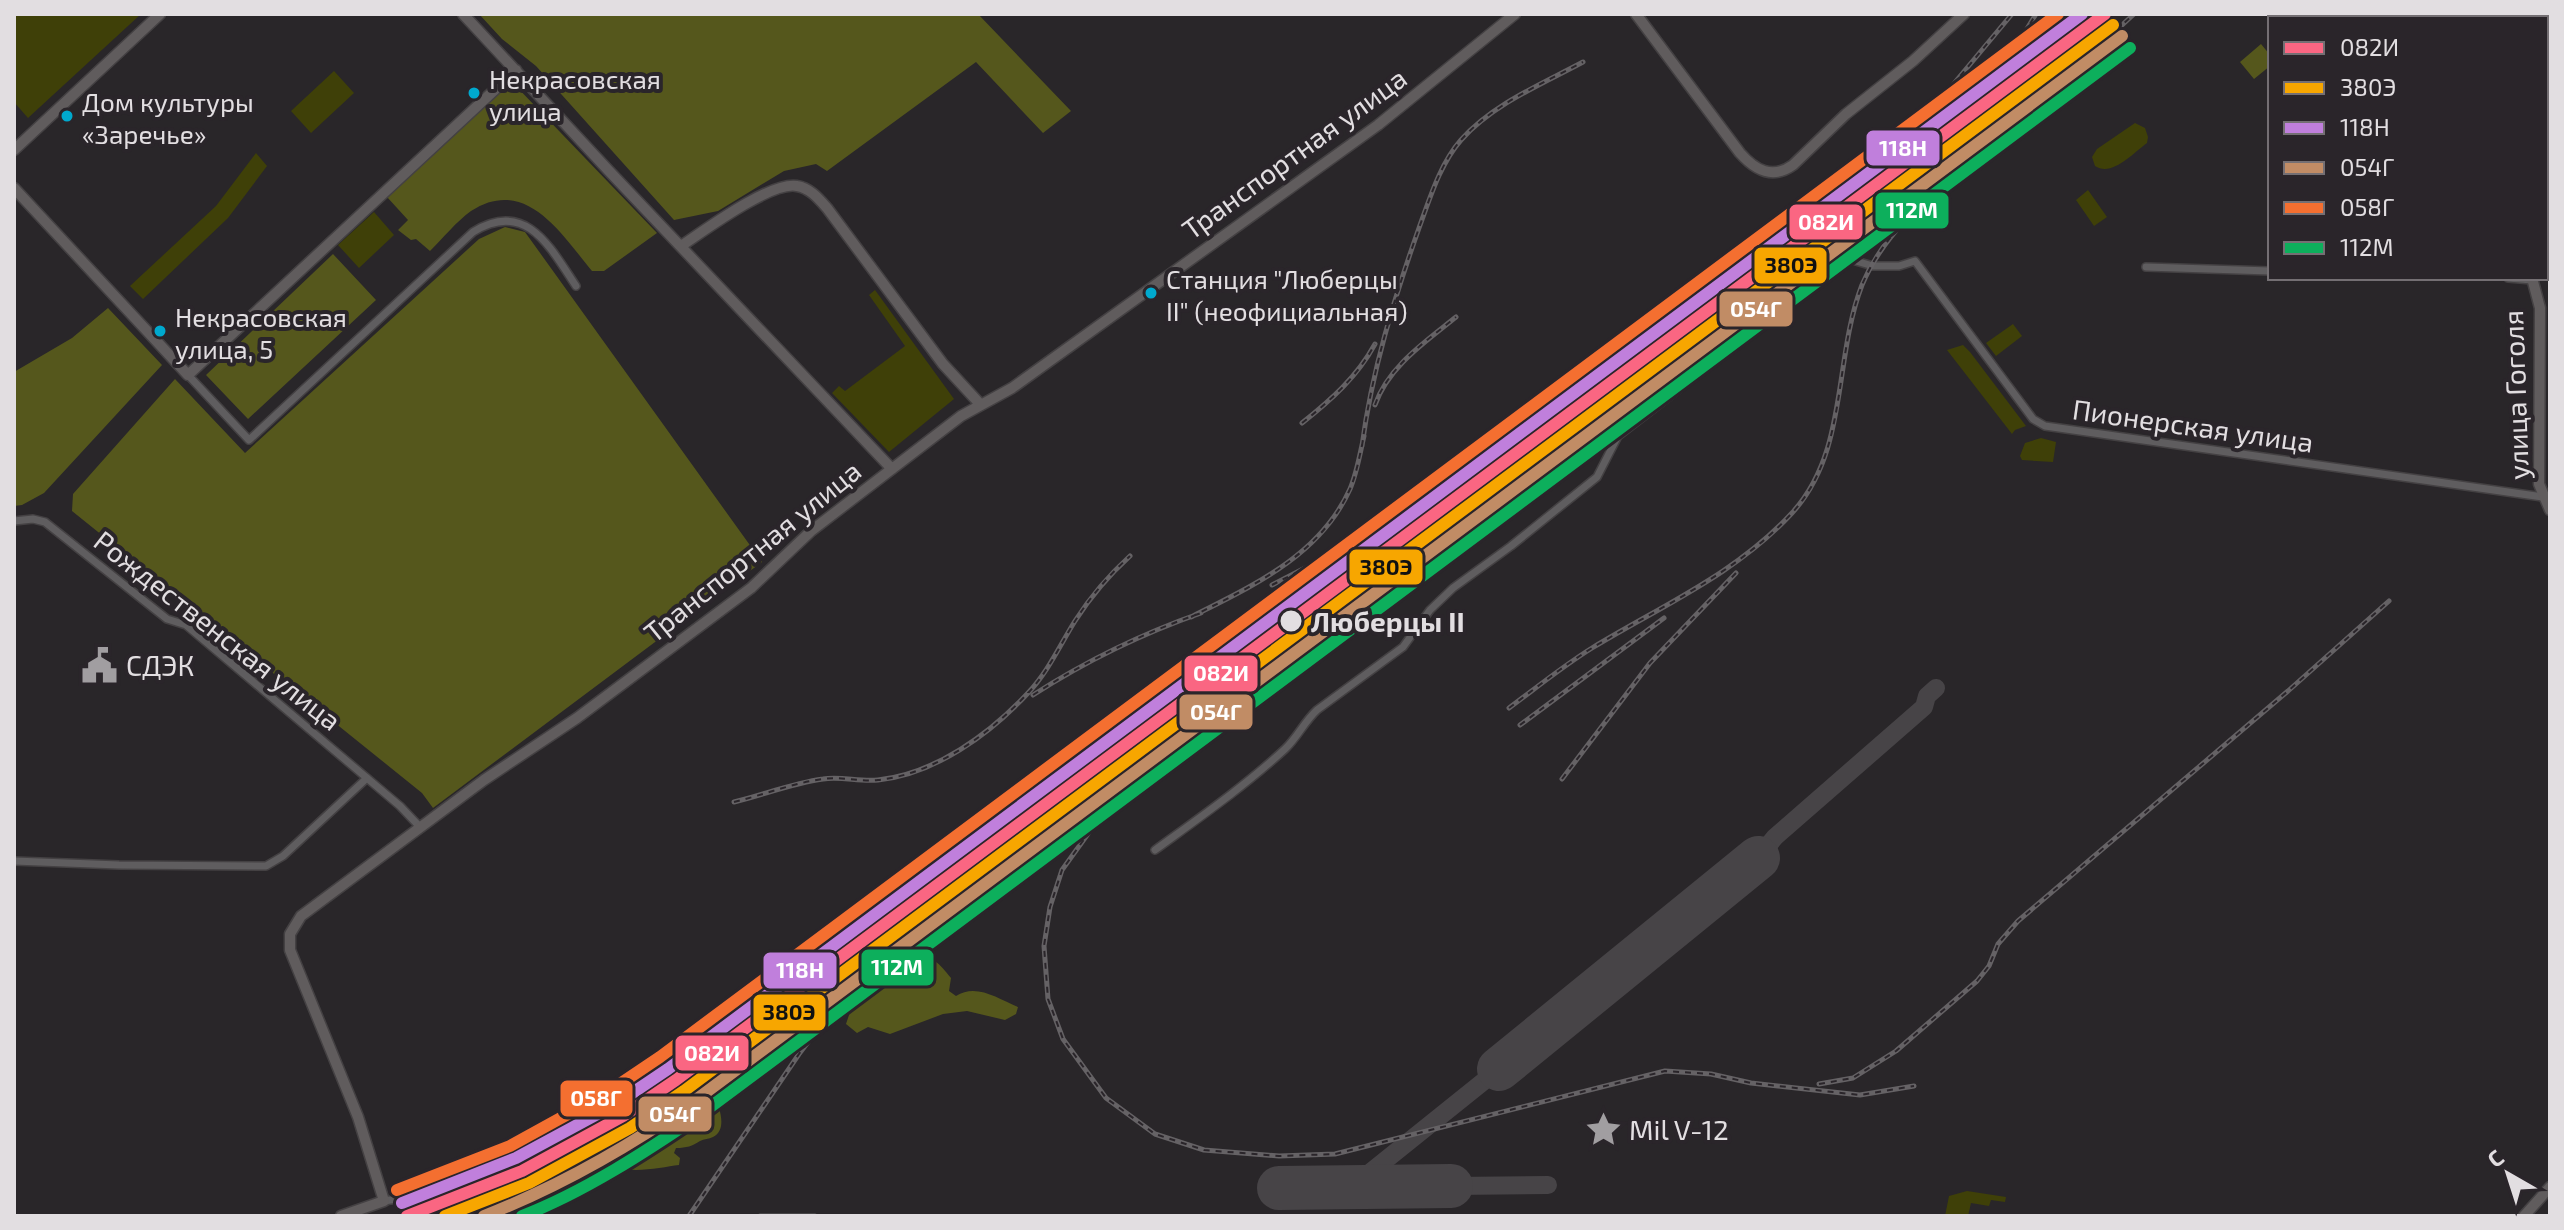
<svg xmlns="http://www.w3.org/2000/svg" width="2564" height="1230" viewBox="0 0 2564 1230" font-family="'Exo 2',sans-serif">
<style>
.green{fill:#3f4008}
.forest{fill:#55571c}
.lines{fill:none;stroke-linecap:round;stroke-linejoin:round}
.taxiway{stroke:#474447;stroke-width:18}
.runway{stroke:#474447;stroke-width:44}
.street-casing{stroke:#444143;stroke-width:10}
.secondary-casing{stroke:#444143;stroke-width:13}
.street{stroke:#5f5d5f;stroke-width:7}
.secondary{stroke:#605c5d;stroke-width:10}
.rail-casing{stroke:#656265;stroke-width:5}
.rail{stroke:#2a252a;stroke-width:2;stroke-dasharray:6;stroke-linecap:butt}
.rail-1-casing{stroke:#2a252a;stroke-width:18}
.rail-2-casing{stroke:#2a252a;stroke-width:18}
.rail-3-casing{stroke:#2a252a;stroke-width:18}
.rail-4-casing{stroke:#2a252a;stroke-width:18}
.rail-5-casing{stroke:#2a252a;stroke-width:18}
.rail-6-casing{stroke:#2a252a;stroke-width:18}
.rail-1{stroke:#fa6682;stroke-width:12}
.rail-2{stroke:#f7a600;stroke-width:12}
.rail-3{stroke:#c07fdc;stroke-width:12}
.rail-4{stroke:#c18c65;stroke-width:12}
.rail-5{stroke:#f46f30;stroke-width:12}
.rail-6{stroke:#0daf5c;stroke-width:12}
.bus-dot{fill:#00a9ce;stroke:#2a252a;stroke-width:3}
.stop-dot{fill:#e2dee1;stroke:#2a252a;stroke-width:3}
.labels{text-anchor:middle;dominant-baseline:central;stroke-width:8;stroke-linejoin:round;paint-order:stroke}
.bus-label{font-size:26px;fill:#e2dee1;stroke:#2a252a;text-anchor:start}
.street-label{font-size:28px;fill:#e2dee1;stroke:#2a252a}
.stop-label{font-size:28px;font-weight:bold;fill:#e2dee1;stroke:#2a252a;text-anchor:start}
.poi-label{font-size:28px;fill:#e2dee1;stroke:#2a252a;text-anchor:start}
.line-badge{stroke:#2a252a;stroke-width:3}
.badge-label{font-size:22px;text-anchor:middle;font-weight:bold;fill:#fff}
.pale-badge-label{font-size:22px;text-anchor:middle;font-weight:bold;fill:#111}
</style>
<rect width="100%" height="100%" fill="#292629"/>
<!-- green -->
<path class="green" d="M14,14H141L28,118L14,102Z
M334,71L354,93L311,133L291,111Z
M2135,123L2145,128L2148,137L2147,143C2132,154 2112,177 2095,166L2092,157L2097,149Z
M256,153L267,166L228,218L143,299L130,286L216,206Z
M2088,190L2107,217L2094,226L2076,200Z
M374,212L394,235L359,268L338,245Z
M875,290L954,399L889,452L832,393L839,386L845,391L905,346L869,295Z
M2013,324L2022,336L1996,356L1986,343Z
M1963,345L1970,352L2026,426L2015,430L2012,434L1947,350Z
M2041,438L2056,442L2053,462L2022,460L2020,456L2025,443Z
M1967,1191L2006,1197L2005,1202L1991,1200L1989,1206L1971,1203L1968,1216H1945L1949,1196Z"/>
<!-- forest -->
<path class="forest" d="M479,14H978L1071,111L1043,133L976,62L827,171L816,164L784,171L718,211L674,220L536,66L502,39Z
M2261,44L2270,55V66L2254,79L2240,62Z
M513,83L657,233L604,271H592C562,235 526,175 471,211C457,221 443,238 430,251L416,239L411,240L398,230L408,220L387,197L505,85Z
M505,227L525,232L762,562L433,808L422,793L72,511L73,494L175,379L245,453L479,239Z
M333,254L376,300L248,419L206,375Z
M108,308L162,365L44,493L22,505L14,506V372L72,338Z
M914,954C932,955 940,964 951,978L949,991L956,996C976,983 997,998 1018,1007L1016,1014L1005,1020L967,1011L943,1014L890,1034L868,1027L857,1033L846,1024L850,1012L870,995L876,983L892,966Z
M719,1108C722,1118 724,1132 713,1137C709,1139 704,1139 700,1141C692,1146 687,1148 676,1148L674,1153L680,1158L679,1165C655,1168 600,1182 601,1143C625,1118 641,1129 671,1122C687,1119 703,1112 719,1108Z"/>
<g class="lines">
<!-- taxiway -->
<path class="taxiway" d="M1758,858L1775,837L1924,707L1927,696L1936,688
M1451,1186L1548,1185
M1352,1187L1499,1069"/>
<!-- runway -->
<path class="runway" d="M1499,1069L1758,858
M1279,1188L1451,1186"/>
<defs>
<path id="street" d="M2146,267L2270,271
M2508,278L2532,280
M188,375L249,440L473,232C526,199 550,247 576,286
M14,521L33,519L45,522L167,619L186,625L400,806L420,827
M1155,850C1199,818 1245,786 1285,749C1297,738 1304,722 1317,710L1403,647L1430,610L1453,588L1511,546L1597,477L1618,436L1679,389L1810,274L1837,259H1849L1873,266H1899L1915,261L2033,419L2045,426L2543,497
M14,861L119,865L266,866L283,856L367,778
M384,1201L454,1190L520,1164L568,1138L666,1073L699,1046"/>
<path id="secondary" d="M463,14L609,171L892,469
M1636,14L1740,153C1755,170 1772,180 1793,165L1846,114L1913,61L1964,14
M2059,14L2071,16L2078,14
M2546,124L2550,96
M14,150L160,14
M14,188L188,375L516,70
M681,246C705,230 771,181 797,186C810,188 819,199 827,208L943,364L980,404
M2532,278L2540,308L2539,484L2550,510
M341,1216L384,1201L358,1117L290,950V934L301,916L484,780L577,718L751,588L811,531L961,416L1012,388L1378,125L1515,14
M2524,1216L2550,1187"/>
</defs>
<!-- street casing -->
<use href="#street" class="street-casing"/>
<!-- secondary casing -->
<use href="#secondary" class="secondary-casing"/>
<!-- street -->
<use href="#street" class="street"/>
<!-- secondary -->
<use href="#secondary" class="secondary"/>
<defs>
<path id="rail" d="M2029,42L2057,14
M1968,96L2011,55L2036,14
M1889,157L1911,135L2012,14
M1375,405C1388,367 1425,342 1456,317
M1302,423C1331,400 1357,377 1375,344
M1362,446C1372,370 1394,299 1419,228C1430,198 1440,164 1461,140C1493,104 1542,84 1583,62
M1272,585L1307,567
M1191,617C1252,586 1320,556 1350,489C1357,473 1360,453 1364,436
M1033,695C1086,661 1141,634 1201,613
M1509,708C1536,688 1563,666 1592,648C1661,606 1736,574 1792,513C1849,451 1833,360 1862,285C1888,223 1942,187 1992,145C2040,105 2087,57 2134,14
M1217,721L1125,792L1100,817L1062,870L1050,907L1044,946L1048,999L1063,1039L1106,1098L1155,1134L1204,1150L1279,1156L1335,1154L1665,1071L1711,1074L1751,1083L1860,1095L1914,1086
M1520,725L1664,618
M1562,779L1650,663L1736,573
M734,802C763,795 793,783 823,779C841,776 859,782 878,780C935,774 990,734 1028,693C1048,672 1060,645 1075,621C1091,596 1108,576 1130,556
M1819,1084L1853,1078L1896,1051L1977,981L1989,966L1998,944L2018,921L2288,691L2389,601
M689,1216L799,1054L821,1025L867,975
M760,1216H815"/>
</defs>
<!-- rail casing -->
<use href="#rail" class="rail-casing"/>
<!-- rail -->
<use href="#rail" class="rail"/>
<defs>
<path id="rail-1" d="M407,1216L522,1171L623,1116L676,1080L2105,14"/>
<path id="rail-2" d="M445,1216L529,1183L630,1128L684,1091L2113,25"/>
<path id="rail-3" d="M402,1203L516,1158L616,1104L668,1069L2082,14"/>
<path id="rail-4" d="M484,1216C558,1187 627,1148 693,1102L2122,36"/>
<path id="rail-5" d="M397,1190L510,1146L608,1092L660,1057L2058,14"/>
<path id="rail-6" d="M522,1216C584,1192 647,1151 701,1114L2130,48"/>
</defs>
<!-- rail-1 casing -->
<use href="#rail-1" class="rail-1-casing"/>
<!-- rail-2 casing -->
<use href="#rail-2" class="rail-2-casing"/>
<!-- rail-3 casing -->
<use href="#rail-3" class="rail-3-casing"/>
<!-- rail-4 casing -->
<use href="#rail-4" class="rail-4-casing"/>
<!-- rail-5 casing -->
<use href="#rail-5" class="rail-5-casing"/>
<!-- rail-6 casing -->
<use href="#rail-6" class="rail-6-casing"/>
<!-- rail-1 -->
<use href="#rail-1" class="rail-1"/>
<!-- rail-2 -->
<use href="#rail-2" class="rail-2"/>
<!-- rail-3 -->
<use href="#rail-3" class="rail-3"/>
<!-- rail-4 -->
<use href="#rail-4" class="rail-4"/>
<!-- rail-5 -->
<use href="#rail-5" class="rail-5"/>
<!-- rail-6 -->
<use href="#rail-6" class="rail-6"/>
</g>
<!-- icons -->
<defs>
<symbol id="civic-bare" viewBox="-9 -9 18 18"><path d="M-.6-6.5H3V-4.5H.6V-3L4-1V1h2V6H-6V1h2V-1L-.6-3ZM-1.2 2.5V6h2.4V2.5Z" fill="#a19ea1" stroke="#2a252a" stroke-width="2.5" paint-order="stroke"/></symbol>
<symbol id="sight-bare" viewBox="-9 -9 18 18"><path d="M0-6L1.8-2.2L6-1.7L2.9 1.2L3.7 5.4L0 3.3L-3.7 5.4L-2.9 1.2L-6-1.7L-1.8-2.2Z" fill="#a19ea1" stroke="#2a252a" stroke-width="2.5" paint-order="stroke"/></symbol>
</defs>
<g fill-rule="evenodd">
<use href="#civic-bare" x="74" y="640" width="51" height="51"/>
<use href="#sight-bare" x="1578" y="1104" width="51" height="51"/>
</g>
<!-- markers -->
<g class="bus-dot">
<circle cx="474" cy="93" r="7"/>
<circle cx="67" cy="116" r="7"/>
<circle cx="1151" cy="293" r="7"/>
<circle cx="160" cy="331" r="7"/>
</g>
<circle class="stop-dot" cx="1291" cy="621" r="12"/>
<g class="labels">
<!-- bus labels -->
<g class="bus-label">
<text x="489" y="78">Некрасовская<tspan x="489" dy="32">улица</tspan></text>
<text x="82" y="101">Дом культуры<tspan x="82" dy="32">«Заречье»</tspan></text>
<text x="1166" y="278">Станция "Люберцы<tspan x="1166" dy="32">II" (неофициальная)</tspan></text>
<text x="175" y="316">Некрасовская<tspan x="175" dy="32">улица, 5</tspan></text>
</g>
<!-- street labels -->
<g class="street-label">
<text transform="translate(1294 153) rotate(-36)">Транспортная улица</text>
<text transform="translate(2515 395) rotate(-92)">улица Гоголя</text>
<text transform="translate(2193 425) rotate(8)">Пионерская улица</text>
<text transform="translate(752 551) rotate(-39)">Транспортная улица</text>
<text transform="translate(218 630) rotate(38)">Рождественская улица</text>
</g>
<!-- stop labels -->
<g class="stop-label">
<text x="1311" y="621">Люберцы II</text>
</g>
<!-- poi labels -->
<g class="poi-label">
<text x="126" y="665">СДЭК</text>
<text x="1629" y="1129">Mil V-12</text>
</g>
</g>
<g class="line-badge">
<rect x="1865" y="129" width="76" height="38" rx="8" fill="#c07fdc"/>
<rect x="1874" y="191" width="76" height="39" rx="8" fill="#0daf5c"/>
<rect x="1788" y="203" width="76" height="38" rx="8" fill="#fa6682"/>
<rect x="1753" y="246" width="75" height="39" rx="8" fill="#f7a600"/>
<rect x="1718" y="290" width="76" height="38" rx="8" fill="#c18c65"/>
<rect x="1348" y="548" width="76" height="38" rx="8" fill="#f7a600"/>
<rect x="1183" y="654" width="76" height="39" rx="8" fill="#fa6682"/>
<rect x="1178" y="693" width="76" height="38" rx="8" fill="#c18c65"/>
<rect x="860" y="948" width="75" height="39" rx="8" fill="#0daf5c"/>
<rect x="762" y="951" width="76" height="39" rx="8" fill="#c07fdc"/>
<rect x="752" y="993" width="75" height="39" rx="8" fill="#f7a600"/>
<rect x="674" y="1034" width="76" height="38" rx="8" fill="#fa6682"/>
<rect x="559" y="1079" width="75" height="39" rx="8" fill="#f46f30"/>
<rect x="637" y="1095" width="76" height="38" rx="8" fill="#c18c65"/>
</g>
<g class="badge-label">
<text x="1903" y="156">118Н</text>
<text x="1912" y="218">112М</text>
<text x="1826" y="230">082И</text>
<text x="1756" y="317">054Г</text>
<text x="1221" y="681">082И</text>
<text x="1216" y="720">054Г</text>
<text x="897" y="975">112М</text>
<text x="800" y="978">118Н</text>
<text x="712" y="1061">082И</text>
<text x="596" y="1106">058Г</text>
<text x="675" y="1122">054Г</text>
</g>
<g class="pale-badge-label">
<text x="1791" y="273">380Э</text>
<text x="1386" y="575">380Э</text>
<text x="789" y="1020">380Э</text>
</g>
<!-- border -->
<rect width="2564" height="1230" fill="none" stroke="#e2dee1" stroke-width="32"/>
<!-- legend -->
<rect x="2268" y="16" width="280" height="264" fill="#2a252a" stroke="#746f73" stroke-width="2"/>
<rect x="2284" y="42" width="40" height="12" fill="#fa6682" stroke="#746f73" stroke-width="2"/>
<text x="2340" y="56" font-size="24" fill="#e2dee1">082И</text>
<rect x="2284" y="82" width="40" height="12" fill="#f7a600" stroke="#746f73" stroke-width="2"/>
<text x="2340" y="96" font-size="24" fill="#e2dee1">380Э</text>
<rect x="2284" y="122" width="40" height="12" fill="#c07fdc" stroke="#746f73" stroke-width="2"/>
<text x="2340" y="136" font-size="24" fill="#e2dee1">118Н</text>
<rect x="2284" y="162" width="40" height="12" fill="#c18c65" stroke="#746f73" stroke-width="2"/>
<text x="2340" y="176" font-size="24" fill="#e2dee1">054Г</text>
<rect x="2284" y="202" width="40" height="12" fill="#f46f30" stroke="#746f73" stroke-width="2"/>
<text x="2340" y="216" font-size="24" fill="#e2dee1">058Г</text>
<rect x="2284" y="242" width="40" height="12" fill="#0daf5c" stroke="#746f73" stroke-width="2"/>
<text x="2340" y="256" font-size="24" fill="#e2dee1">112М</text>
<!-- north arrow -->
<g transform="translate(2508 1174) rotate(321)" stroke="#2a252a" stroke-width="6" paint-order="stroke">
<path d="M0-6L14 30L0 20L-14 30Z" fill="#e2dee1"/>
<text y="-12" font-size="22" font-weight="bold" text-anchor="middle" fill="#e2dee1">С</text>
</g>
</svg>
